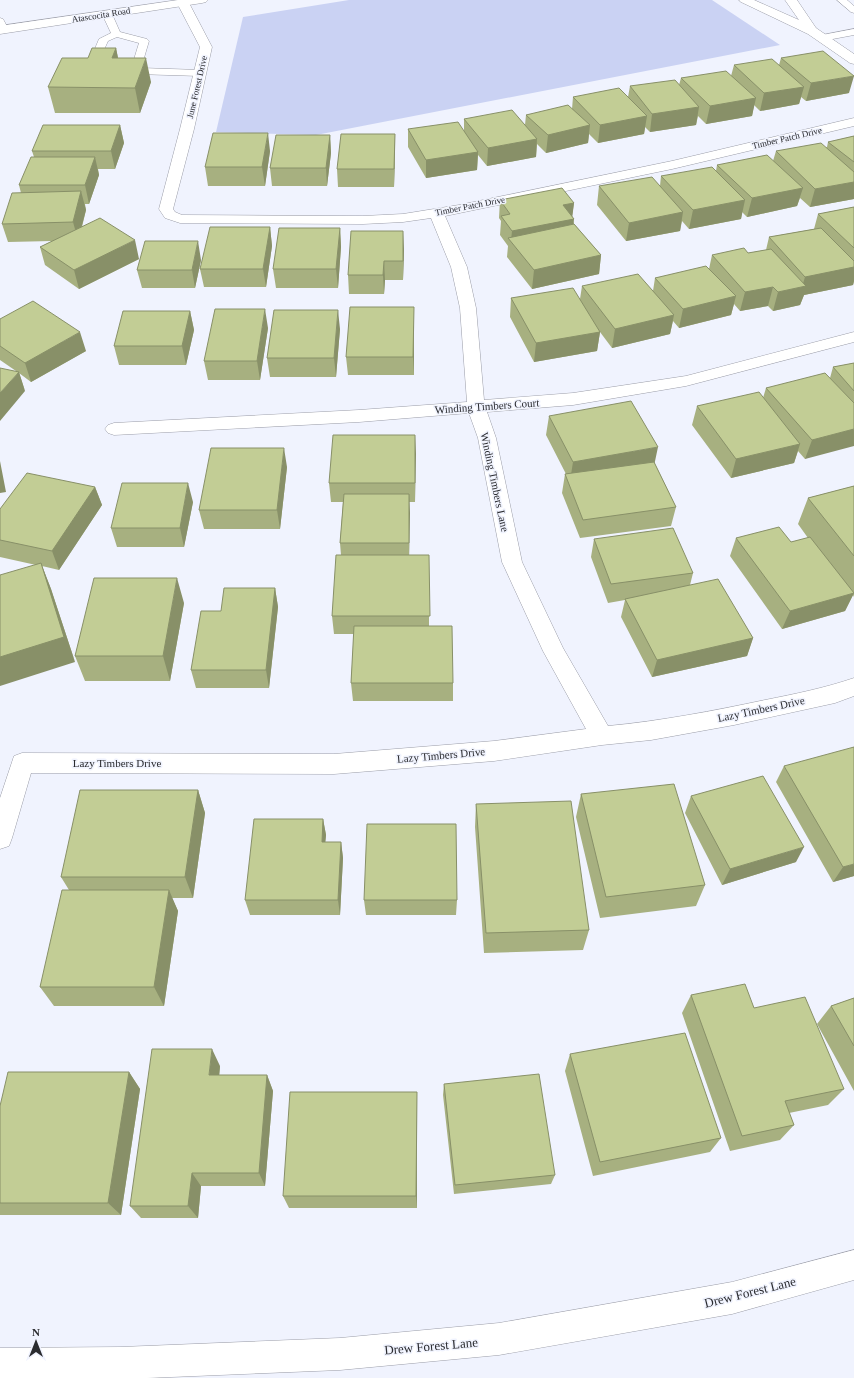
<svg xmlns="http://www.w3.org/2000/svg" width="854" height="1378" viewBox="0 0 854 1378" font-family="Georgia,serif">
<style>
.green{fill:#cad2f3}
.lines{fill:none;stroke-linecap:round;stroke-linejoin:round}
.service-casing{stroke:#9b9da8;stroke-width:1}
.minor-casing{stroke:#9b9da8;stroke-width:1}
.secondary-casing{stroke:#9b9da8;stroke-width:1}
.service{fill:#fff;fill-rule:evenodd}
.minor{fill:#fff;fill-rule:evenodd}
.secondary{fill:#fff;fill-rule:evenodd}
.wall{fill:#a7b080}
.shaded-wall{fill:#889068}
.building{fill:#c2cd95;stroke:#889068}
.labels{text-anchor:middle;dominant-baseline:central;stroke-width:3;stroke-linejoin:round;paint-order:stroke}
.far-street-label{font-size:9px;fill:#2a2b2f;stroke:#f0f3fe}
.street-label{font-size:11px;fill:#2a2b2f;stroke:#f0f3fe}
.near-street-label{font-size:13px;fill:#2a2b2f;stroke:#f0f3fe}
</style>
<rect width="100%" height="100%" fill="#f0f3fe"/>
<!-- green -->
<path class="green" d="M349,0H712L780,45L316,135L216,132L243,17Z"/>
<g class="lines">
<defs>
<path id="service" d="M837,0H847L854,6V13L851,12Z
M107,11L112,14L120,32L147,39L149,41L141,68L200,70L205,73L200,76L136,74L126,77L123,76L121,74L123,72L131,69L139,43L117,37L108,41L94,72H88L86,70L99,39L111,33L102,14Z
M0,18L3,19L9,30L7,32L4,33L0,31Z
M854,29V35L822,41L817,38L822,35Z"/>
<path id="minor" d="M181,0L187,1L189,3L212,47L194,129L173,209L175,212L182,215L363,216L403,214L459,205L672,161L854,118V126L672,169L445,216L467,267L476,308L484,400L573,393L686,376L854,332V342L686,386L573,405L487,412L496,438L522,562L563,648L608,726C661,721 713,711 765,700C795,694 825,688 854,678V696L835,703L734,725L651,740L602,745L494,761L334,774L31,773L12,838L9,846L0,849V798L14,756L22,753L334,754L494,741L586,729L543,651L502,562L478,438L469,413L359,422L114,435L108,433L105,429L108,425L114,423L359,410L467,402L460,308L451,267L431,218L403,222L363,224L180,223L165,218L159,209L180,129L200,47L177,3Z
M739,0H754L799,20L785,0H797L816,28L854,54V64L850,63L808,34L741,2Z
M854,1250V1280L732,1314L499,1355L340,1370L147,1378H0V1348L121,1347L340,1338L499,1323L732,1282Z"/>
<path id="secondary" d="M178,0H208L206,2L202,3L0,34V26Z"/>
</defs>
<!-- service casing -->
<use href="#service" class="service-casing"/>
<!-- minor casing -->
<use href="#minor" class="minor-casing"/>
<!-- secondary casing -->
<use href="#secondary" class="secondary-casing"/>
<!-- service -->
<use href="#service" class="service"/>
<!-- minor -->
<use href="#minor" class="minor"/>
<!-- secondary -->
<use href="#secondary" class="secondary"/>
</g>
<!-- wall -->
<path class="wall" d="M116,48L118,58L151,82L140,113H55L48,87L88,58Z
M781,58L849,93L806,101L801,97L799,104L760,111L754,105L752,116L706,124L698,116L696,125L650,132L645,127L644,134L598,143L589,134L588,143L546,153L537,144L536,157L487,166L478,155L477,170L426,178L408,147V129L464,131V119L525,125L526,115L572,109L573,97H628L630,86L679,85L681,78L731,76L734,65H779Z
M120,125L124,143L115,169H98L99,175L89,204H85L86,210L82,227L139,259L79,289L45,265L40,247L52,241L8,242L2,224L21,193L19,185L34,157L32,151Z
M395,134V152L394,187H338L337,169Z
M330,135L331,153L327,186H272L270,168Z
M854,136V199L810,207L800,198L797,206L747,217L742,212L741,219L689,229L682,221L680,231L626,241L597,205L599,186H660L661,176L716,171L717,165L773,161L776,151L827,147L828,142Z
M270,151L265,186H208L205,167Z
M500,200L574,203L572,216L574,224L601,255L599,274L532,289L507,257L508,246L500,235L501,221L499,218Z
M854,207V281L853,285L804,295L800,305L773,311L768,306L740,311L734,304L731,315L679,328L673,321L670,334L612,348L600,332L597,351L534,362L510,317L511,298L580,299L582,286L653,291L655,278L709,269L712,255L748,253L766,250L769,237L814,229L818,214Z
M270,227L272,246L266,287H204L200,269Z
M340,228L341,247L338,288H276L273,269Z
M404,249L403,280H385L384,294H349L348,275Z
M201,260L195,288H142L137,270Z
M190,311L194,330L186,365H119L114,346Z
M0,319L86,351L31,382L19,373L25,391L16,371L0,360Z
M414,326V375H348L346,357Z
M268,328L260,380H208L204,361Z
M340,329L336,377H270L267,358Z
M854,363V429L805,459L798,451L794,463L731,478L692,425L697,406L763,398L766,388L830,378L833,367Z
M549,416L654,462L676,507L671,526L580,538L562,493L565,474H566L546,435Z
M415,435V502H409V555H429V626L453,683V701H353L351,683L354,634H334L332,616L341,555L340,543L343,502H331L329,483Z
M287,467L280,529H204L199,510Z
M854,486V597L853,595L845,611L782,629L730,556L736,538L791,542L808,538L798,524L808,498Z
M95,487L102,505L59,570L42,566L51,589L75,662L36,565L0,557V509Z
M193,502L184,547H117L111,528Z
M594,539L693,573L690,585L753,638L747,656L652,677L621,617L625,600L608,603L591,557Z
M275,588L278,607L269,688H196L191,670Z
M184,603L170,681H85L75,656Z
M784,766L854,876L833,882L776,782Z
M198,790L205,813L193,898H172L178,911L164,1006H54L40,987L69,890L61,877Z
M581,794L705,885L696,906L600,918L576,817Z
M691,796L796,862L722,885L685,813Z
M476,804L589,930L583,950L484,953L475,827Z
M323,819L326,835L325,842H341L343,858L340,915H250L245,900Z
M364,900H457L456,915H366Z
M691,995L754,1008L844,1089L828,1105L789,1113L794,1125L780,1140L730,1151L682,1013Z
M854,998V1091L817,1024L831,1006Z
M570,1054L721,1138L710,1152L593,1176L565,1071Z
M220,1066L219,1075H267L273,1091L265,1186H201L198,1218H141L130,1206Z
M129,1072L140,1089L121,1215H0V1106Z
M444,1084L555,1175L551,1184L454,1194L443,1095Z
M417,1092V1208H289L283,1196Z"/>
<!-- shaded-wall -->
<path class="shaded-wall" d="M116,48L121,73L112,58Z
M146,58L151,82L140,113L135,88Z
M854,76L849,93L806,101L811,83Z
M804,87L799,104L760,111L764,93Z
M756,98L752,116L706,124L710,106Z
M699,107L696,125L650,132L652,114Z
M647,116L644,134L598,143L600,125Z
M120,125L124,143L115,169L111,151Z
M590,125L588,143L546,153L548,135Z
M268,133L270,151L265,186L262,167Z
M395,134V152L394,187V169Z
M330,135L331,153L327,186L326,168Z
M537,139L536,157L487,166L488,148Z
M478,152L477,170L426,178V160Z
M95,157L99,175L89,204L85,185Z
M854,182V199L810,207L815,189Z
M803,188L797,206L747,217L752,198Z
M81,191L86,210L78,240L73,222Z
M745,200L741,219L689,229L693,210Z
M574,203L572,219H574L572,237L511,241L512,231L563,205Z
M683,212L680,231L626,241L629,223Z
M270,227L272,246L266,287L263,269Z
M340,228L341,247L338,288L336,269Z
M403,231L404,249L403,280Z
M135,240L139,259L79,289L74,270Z
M198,241L201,260L195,288L192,270Z
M601,255L599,274L532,289L534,270Z
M384,261L385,280L384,294L383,275Z
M854,261V281L853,285L804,295L800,305L773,311L778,292L802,287L805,277Z
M773,287L768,306L740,311L745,292Z
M736,296L731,315L679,328L683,309Z
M414,307V375L413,357Z
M265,309L268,328L260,380L257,361Z
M338,310L340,329L336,377L334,358Z
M190,311L194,330L186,365L182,346Z
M674,315L670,334L612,348L615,329Z
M80,332L86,351L31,382L25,363Z
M600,332L597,351L534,362L536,343Z
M19,372L25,391L0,421V393Z
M854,429V446L805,459L812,440Z
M415,435L416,454L415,502Z
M800,444L794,463L731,478L736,459Z
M658,447L654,466L570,481L573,462Z
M284,448L287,467L280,529L277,510Z
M0,461L6,492L0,493Z
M188,483L193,502L184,547L180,528Z
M95,487L102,505L59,570L52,551Z
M409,494L410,513L409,562Z
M41,563L51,589L75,662L0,686V657Z
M177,578L184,603L170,681L163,656Z
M275,588L278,607L269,688L266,670Z
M854,593L845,611L782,629L790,611Z
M753,638L747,656L652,677L657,660Z
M198,790L205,813L193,898L185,877Z
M323,819L326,835L324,858L322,842Z
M341,842L343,858L340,915L338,900Z
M804,847L796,862L722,885L730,869Z
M854,864V876L833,882L843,867Z
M169,890L178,911L164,1006L154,987Z
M212,1049L220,1066L218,1091L209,1075Z
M129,1072L140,1089L121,1215L108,1203Z
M267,1075L273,1091L265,1186L259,1173Z
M417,1092V1208L416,1196Z
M192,1173L201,1186L198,1218L188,1206Z"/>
<!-- building -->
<path class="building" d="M92,48H116L112,58H146L135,88L48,87L62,58H88Z
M823,51L854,76L811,83L781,58Z
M772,59L804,87L764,93L734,65Z
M726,71L756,98L710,106L681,78Z
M675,80L699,107L652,114L630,86Z
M619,88L647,116L600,125L573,97Z
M568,105L590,125L548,135L526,115Z
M512,110L537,139L488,148L464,119Z
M458,122L478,152L426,160L408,129Z
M43,125H120L111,151H32Z
M213,133H268L262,167H205Z
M341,134H395L394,169H337Z
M276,135H330L326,168H270Z
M854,136V162L828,142Z
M821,143L854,172V182L815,189L776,151Z
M767,155L803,188L752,198L717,165Z
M31,157H95L85,185H19Z
M712,167L745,200L693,210L661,176Z
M652,177L683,212L629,223L599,186Z
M562,188L574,203L563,205L574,219L512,231L501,216L510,214L500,200Z
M81,191L73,222L2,224L12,193Z
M854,207V248L818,214Z
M100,218L135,240L74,270L40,247Z
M574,224L601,255L534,270L508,238Z
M210,227H270L263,269H200Z
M279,228H340L336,269H273Z
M821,228L854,261V267L805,277L769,237Z
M351,231H403V261H384L383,275H348Z
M145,241H198L192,270H137Z
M744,248L748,253L771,249L806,286L778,292L773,287L745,292L712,255Z
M706,266L736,296L683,309L655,278Z
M638,274L674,315L615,329L582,286Z
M573,288L600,332L536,343L511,298Z
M33,301L80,332L25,363L0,346V319Z
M350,307H414L413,357H346Z
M215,309H265L257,361H204Z
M274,310H338L334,358H267Z
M123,311H190L182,346H114Z
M854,363V391L833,367Z
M0,368L19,372L0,393Z
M825,373L854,403V429L812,440L766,388Z
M759,392L800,444L736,459L697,406Z
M631,401L658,447L573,462L549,416Z
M333,435H415V483H329Z
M211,448H284L277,510H199Z
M654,462L676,507L583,520L565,474Z
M27,473L95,487L52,551L0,540V509Z
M122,483H188L180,528H111Z
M854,486V556L808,498Z
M344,494H409V543H340Z
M779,527L791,542L810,537L854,593L790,611L736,538Z
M673,528L693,573L611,584L594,539Z
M336,555H429L430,616H332Z
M41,563L64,637L0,657V575Z
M94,578H177L163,656H75Z
M718,579L753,638L657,660L625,599Z
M224,588H275L266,670H191L201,611H221Z
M354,626H452L453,683H351Z
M854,747V864L843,867L784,766Z
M763,776L804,847L730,869L691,796Z
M674,784L705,885L606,897L581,794Z
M80,790H198L185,877H61Z
M571,801L589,930L486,933L476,804Z
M254,819H323L322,842H341L338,900H245Z
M367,824H456L457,900H364Z
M62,890H169L154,987H40Z
M745,984L754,1008L805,997L844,1089L785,1101L794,1125L742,1136L691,995Z
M854,998V1046L831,1006Z
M685,1033L721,1138L600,1162L570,1054Z
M152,1049H212L209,1075H267L259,1173H192L188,1206H130Z
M8,1072H129L108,1203H0V1106Z
M539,1074L555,1175L455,1185L444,1084Z
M290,1092H417L416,1196H283Z"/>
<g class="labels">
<!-- far-street labels -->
<g class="far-street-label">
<text transform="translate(101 15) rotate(-9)">Atascocita Road</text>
<text transform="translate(197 87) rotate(-77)">June Forest Drive</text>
<text transform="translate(787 138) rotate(-13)">Timber Patch Drive</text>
<text transform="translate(470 206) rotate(-11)">Timber Patch Drive</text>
</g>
<!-- street labels -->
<g class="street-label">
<text transform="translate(487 406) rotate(-4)">Winding Timbers Court</text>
<text transform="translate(495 482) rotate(78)">Winding Timbers Lane</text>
<text transform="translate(761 709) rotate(-12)">Lazy Timbers Drive</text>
<text transform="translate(441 755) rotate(-5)">Lazy Timbers Drive</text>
<text x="117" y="763">Lazy Timbers Drive</text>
</g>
<!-- near-street labels -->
<g class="near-street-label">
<text transform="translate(750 1292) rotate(-14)">Drew Forest Lane</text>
<text transform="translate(431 1346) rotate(-5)">Drew Forest Lane</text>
</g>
</g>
<!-- north arrow -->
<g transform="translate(36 1342)" stroke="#f0f3fe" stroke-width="3" paint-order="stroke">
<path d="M0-3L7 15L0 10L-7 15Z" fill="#2a2b2f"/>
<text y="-6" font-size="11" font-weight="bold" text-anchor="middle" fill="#2a2b2f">N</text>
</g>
</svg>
